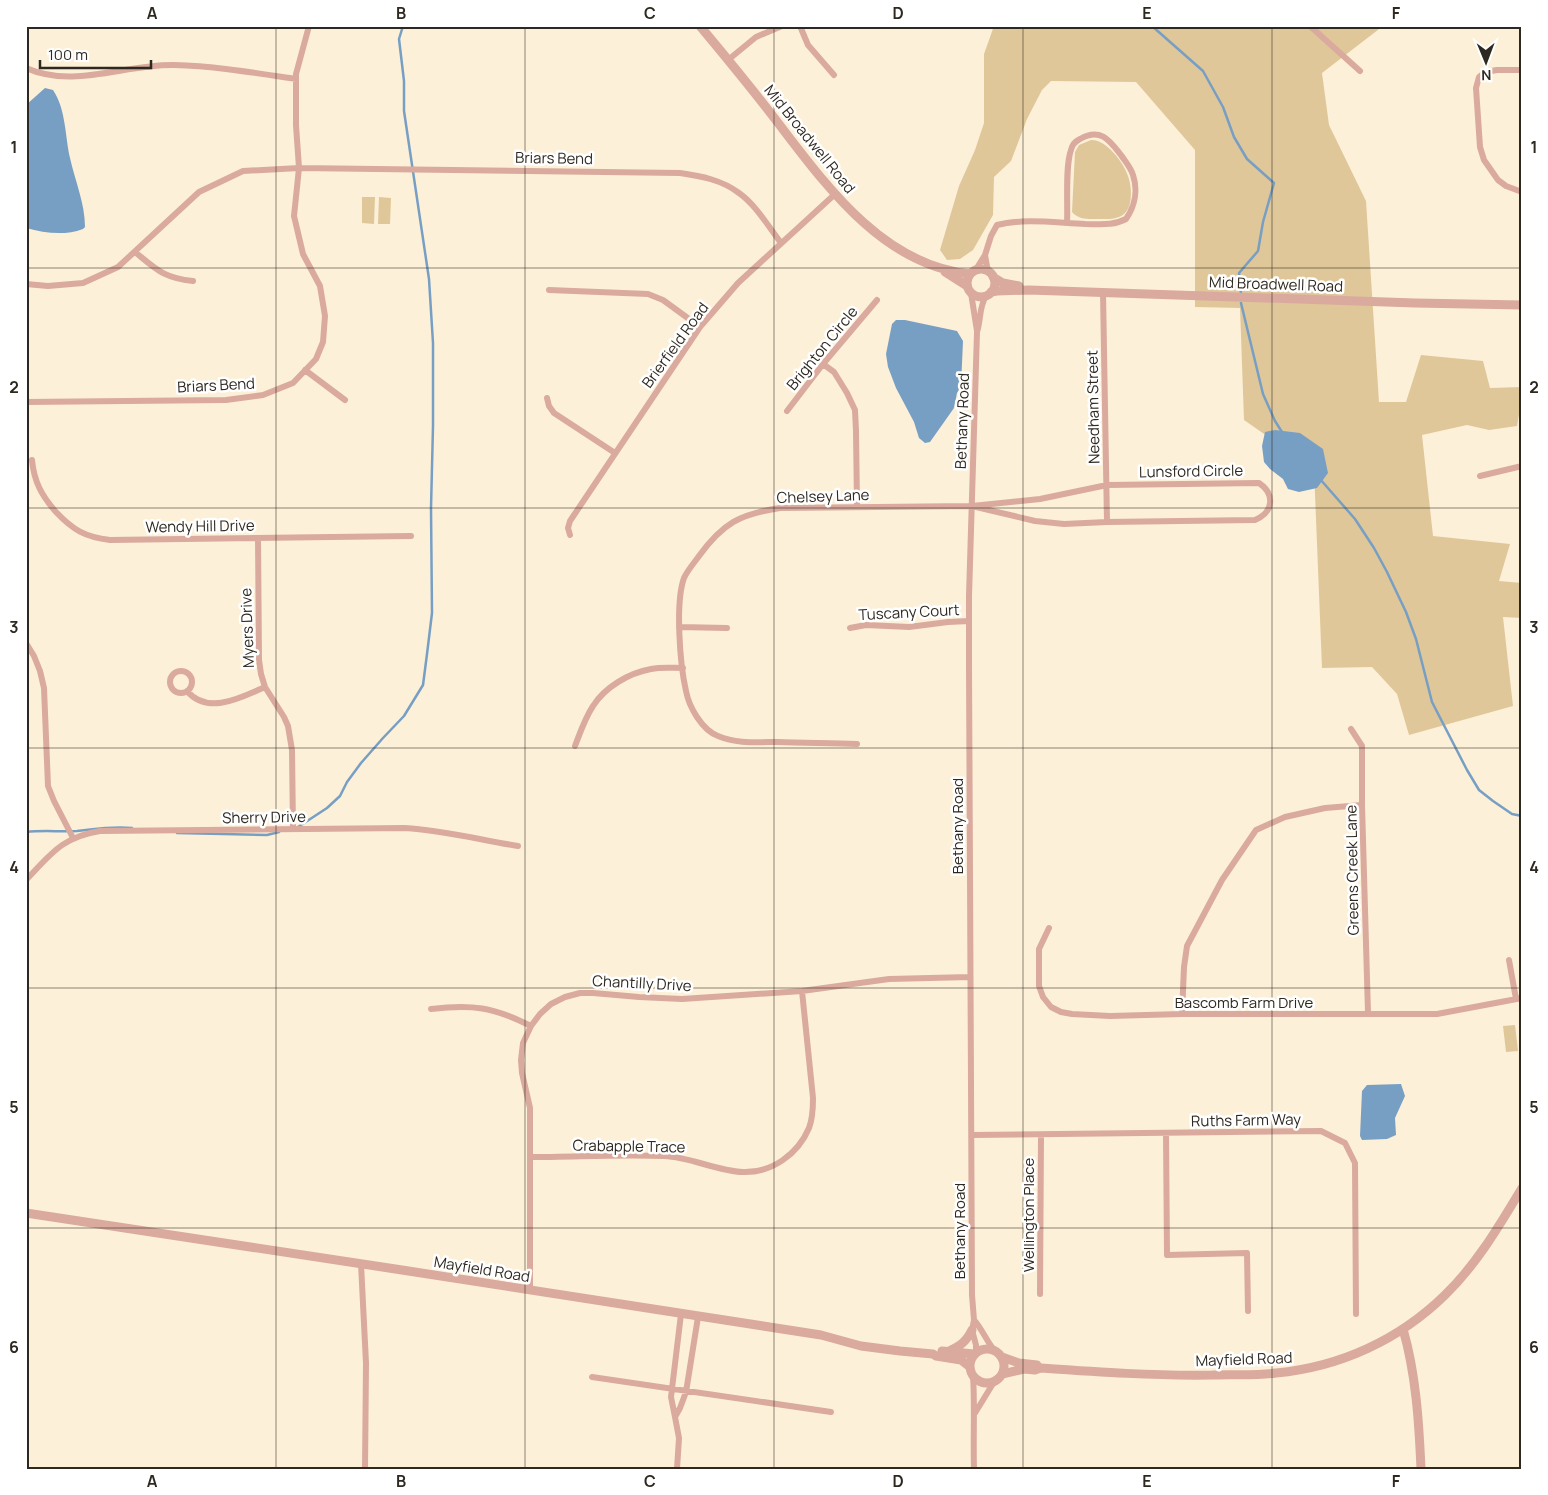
<svg xmlns="http://www.w3.org/2000/svg" width="1548" height="1495" viewBox="0 0 1548 1495" font-family="Manrope,sans-serif">
<style>
.green{fill:#dfc79a}
.water{fill:#779fc4}
.lines{fill:none;stroke-linecap:round;stroke-linejoin:round}
.stream{stroke:#779fc4;stroke-width:2.5}
.minor{stroke:#d9aa9d;stroke-width:6}
.tertiary{stroke:#d9aa9d;stroke-width:9}
.grid{fill:none;stroke:#2e2920;stroke-width:1;stroke-opacity:0.55}
.labels{text-anchor:middle;dominant-baseline:central;stroke-width:5;stroke-linejoin:round;paint-order:stroke}
.street-label{font-size:15px;fill:#2e2920;stroke:#fff}
.neatline{fill:none;stroke:#2e2920;stroke-width:2}
.grid-label{font-size:16px;text-anchor:middle;font-weight:bold;fill:#2e2920}
</style>
<rect width="100%" height="100%" fill="#fdf0d8"/>
<!-- green -->
<path class="green" d="M994,26H1383L1322,73L1329,125L1366,201L1379,402H1406L1421,355L1483,361L1490,388L1522,387V397L1517,426L1489,430L1467,425L1422,435L1433,536L1510,544L1499,581L1522,583V618L1503,617L1513,706L1409,735L1397,694L1372,667L1322,668L1314,469L1244,420L1240,308L1195,307V150L1136,82L1051,81L1042,90L1027,119L1011,161L994,177L993,215L973,250L960,259L947,260L940,250L959,186L975,150L984,123V54Z
M1091,140C1106,139 1124,163 1128,176C1132,186 1133,207 1124,214C1117,220 1106,219 1098,219C1088,219 1079,220 1072,212L1075,152L1079,145Z
M362,197H375L374,224L362,223Z
M379,197L391,198L390,224H378Z
M1515,1025L1518,1051L1506,1052L1503,1026Z"/>
<!-- water -->
<path class="water" d="M45,88L53,90C66,109 65,136 70,158C75,181 85,203 85,227L83,229C64,236 45,233 26,228V105Z
M896,320H905L957,331L963,341L961,386L957,393L954,408L930,442L925,443L919,438L914,422L896,388L888,367L886,354L892,324Z
M1275,430L1300,433L1323,449L1328,473L1317,488L1299,492L1288,489L1283,479L1270,469L1264,462L1262,446L1265,432Z
M1401,1084L1405,1096L1395,1118L1396,1135L1387,1139L1362,1140L1360,1136L1362,1091L1367,1085Z"/>
<g class="lines">
<!-- stream -->
<path class="stream" d="M1152,26L1203,71L1223,107L1234,137L1247,159L1274,183L1263,222L1258,251L1239,273L1241,294
M1241,303L1263,394L1275,421L1282,432
M1320,479L1355,519L1374,548L1387,572L1406,612L1416,639L1432,702L1467,770L1479,790L1493,801L1512,814L1522,816
M298,827L327,808L340,796L347,782L361,763L383,738L404,716L423,685L427,654L432,613L431,508L433,426V343L429,279L404,111V81L399,39L403,26
M26,832C43,830 60,832 77,831C96,829 112,826 132,828
M177,833L267,835L279,832"/>
<!-- minor -->
<path class="minor" d="M800,26L808,45L834,75
M1310,26L1360,71
M728,60L756,37L782,26
M26,68C73,89 125,64 174,65C215,66 256,73 296,79
M1522,70H1497L1485,72L1479,77L1476,88L1480,147L1484,160L1498,180L1506,186L1522,192
M135,252C157,270 164,278 193,281
M985,255L988,272
M975,271L985,255L991,236L997,225C1023,218 1057,223 1085,224C1100,224 1113,226 1126,219C1135,206 1138,190 1133,175C1131,168 1125,161 1121,155C1110,141 1101,127 1080,139C1076,141 1072,145 1071,150C1065,166 1068,205 1067,223
M26,284L48,286L83,283L118,267L199,192L243,171L299,168L680,173C701,176 722,180 739,193C756,205 768,226 781,243
M549,290L648,294L663,300L700,327
M1103,292L1107,522
M971,293L977,331
M823,364L834,372L847,393L855,410L856,431L857,506
M305,370L345,400
M547,398L549,406L554,413L615,453
M26,402L226,400L263,395L293,383L316,359L323,342L325,316L320,286L303,254L294,216L299,168L296,125V74L309,26
M787,411L823,364L877,300
M32,460C34,482 42,496 56,512C73,530 85,537 110,540L411,536
M1480,476L1522,466
M570,535L568,528L570,521L700,327L738,283L834,195
M258,538L259,660L261,674L265,687L284,717L288,726L292,750L293,829
M679,627L727,628
M850,628L866,625L909,627L948,622L969,621
M26,643L34,656L40,671L44,688L48,786L54,801L73,838
M170 682a11 11 0 1 1 22 0a11 11 0 1 1-22 0Z
M187,691C208,716 242,697 265,687
M1351,729L1362,746V805L1368,1013
M857,744C831,743 804,743 778,742C757,742 737,744 718,736C702,730 689,707 686,691C680,665 675,603 684,578C687,571 694,563 699,556C723,523 740,514 780,508L972,506L1040,499L1107,485L1259,483C1275,494 1274,512 1255,520L1107,522L1064,524L1035,521L972,506
M575,746C580,733 585,718 593,706C605,687 629,673 651,669C661,667 672,668 683,668
M26,880C51,854 62,837 100,831L405,828C443,830 480,840 518,846
M1049,928L1039,949V986L1043,997L1051,1007L1061,1012L1072,1014L1110,1016L1182,1014H1437L1522,998
M1509,960L1516,999
M431,1009C472,1004 493,1007 531,1026
M1182,1014L1184,967L1187,946L1222,880L1256,830L1285,817L1325,808L1362,805
M1166,1133L1167,1255L1247,1253L1248,1311
M972,1135L1321,1131L1345,1143L1355,1163L1356,1314
M530,1157C575,1157 620,1154 664,1156C691,1157 716,1171 743,1172C772,1173 798,1154 809,1128C813,1118 813,1108 813,1098L802,991
M361,1264L366,1363L365,1469
M530,1291V1108L522,1073L521,1060L523,1043L531,1026L540,1014L551,1004L565,997L580,993H593L639,997L682,999L802,991L889,979L970,977
M1040,1294L1041,1135
M681,1314L671,1397L675,1417L680,1408L686,1392L698,1317
M974,1320C982,1329 986,1340 994,1350
M976,1353V1345L972,1330L974,1320L972,1295L969,664V596L977,332C981,320 979,307 986,296
M973,1375C975,1406 973,1437 974,1469
M592,1377L831,1412
M975,1413L994,1382
M675,1417L679,1438L677,1469"/>
<!-- tertiary -->
<path class="tertiary" d="M700,26C725,56 749,85 772,115C823,181 880,265 970,274
M967 283a14 14 0 1 1 28 0a14 14 0 1 1-28 0Z
M945,272L967,286
M993,277L1003,283L1019,286
M991,292L997,291L1029,290L1415,303L1522,305
M26,1213L402,1270L821,1335L861,1346L900,1351L933,1354L936,1356L961,1360L970,1367
M1403,1329C1416,1374 1419,1423 1421,1469
M970 1366a17 17 0 1 1 34 0a17 17 0 1 1-34 0Z
M942,1351L974,1354
M949,1351C960,1346 966,1342 972,1330
M1002,1357L1019,1363L1037,1365
M1002,1374L1024,1369L1035,1370L1041,1368C1098,1372 1155,1376 1212,1375C1233,1374 1255,1376 1276,1373C1340,1367 1399,1340 1445,1295C1477,1264 1499,1226 1522,1188"/>
</g>
<!-- grid -->
<path class="grid" d="M276,26V1469M525,26V1469M774,26V1469M1023,26V1469M1272,26V1469M26,268H1522M26,508H1522M26,748H1522M26,988H1522M26,1228H1522"/>
<g class="labels">
<!-- street labels -->
<g class="street-label">
<text transform="translate(810 139) rotate(51)">Mid Broadwell Road</text>
<text transform="translate(554 158) rotate(1)">Briars Bend</text>
<text transform="translate(1276 284) rotate(2)">Mid Broadwell Road</text>
<text transform="translate(675 345) rotate(-54)">Brierfield Road</text>
<text transform="translate(822 348) rotate(-51)">Brighton Circle</text>
<text transform="translate(216 385) rotate(-3)">Briars Bend</text>
<text transform="translate(1093 407) rotate(-91)">Needham Street</text>
<text transform="translate(962 421) rotate(-88)">Bethany Road</text>
<text transform="translate(1191 471) rotate(-1)">Lunsford Circle</text>
<text transform="translate(823 496) rotate(-2)">Chelsey Lane</text>
<text transform="translate(200 526) rotate(-1)">Wendy Hill Drive</text>
<text transform="translate(909 612) rotate(-3)">Tuscany Court</text>
<text transform="translate(247 628) rotate(-92)">Myers Drive</text>
<text transform="translate(264 817) rotate(-1)">Sherry Drive</text>
<text transform="translate(957 826) rotate(-90)">Bethany Road</text>
<text transform="translate(1352 870) rotate(-91)">Greens Creek Lane</text>
<text transform="translate(642 983) rotate(3)">Chantilly Drive</text>
<text x="1244" y="1002">Bascomb Farm Drive</text>
<text transform="translate(1246 1120) rotate(-1)">Ruths Farm Way</text>
<text transform="translate(629 1146) rotate(1)">Crabapple Trace</text>
<text transform="translate(1028 1215) rotate(-90)">Wellington Place</text>
<text transform="translate(959 1231) rotate(-90)">Bethany Road</text>
<text transform="translate(482 1269) rotate(9)">Mayfield Road</text>
<text transform="translate(1244 1359) rotate(-2)">Mayfield Road</text>
</g>
</g>
<!-- border -->
<rect width="1548" height="1495" fill="none" stroke="#ffffff" stroke-width="55"/>
<!-- north arrow -->
<g transform="translate(1486 62) rotate(179)" stroke="#ffffff" stroke-width="4" paint-order="stroke">
<path d="M0-4L9 19L0 12L-9 19Z" fill="#2e2920"/>
<text y="-8" font-size="14" font-weight="bold" text-anchor="middle" fill="#2e2920">N</text>
</g>
<!-- scale -->
<path d="M40 60v8h111v-8" fill="none" stroke="#2e2920" stroke-width="2.5"/>
<text x="48" y="60" font-size="15" fill="#2e2920" stroke="#ffffff" stroke-width="4" paint-order="stroke">100 m</text>
<rect x="28" y="28" width="1492" height="1440" class="neatline"/>
<g class="grid-label">
<text x="152" y="19">A</text>
<text x="401" y="19">B</text>
<text x="650" y="19">C</text>
<text x="898" y="19">D</text>
<text x="1147" y="19">E</text>
<text x="1396" y="19">F</text>
<text x="14" y="153">1</text>
<text x="1534" y="153">1</text>
<text x="14" y="393">2</text>
<text x="1534" y="393">2</text>
<text x="14" y="633">3</text>
<text x="1534" y="633">3</text>
<text x="14" y="873">4</text>
<text x="1534" y="873">4</text>
<text x="14" y="1113">5</text>
<text x="1534" y="1113">5</text>
<text x="14" y="1353">6</text>
<text x="1534" y="1353">6</text>
<text x="152" y="1487">A</text>
<text x="401" y="1487">B</text>
<text x="650" y="1487">C</text>
<text x="898" y="1487">D</text>
<text x="1147" y="1487">E</text>
<text x="1396" y="1487">F</text>
</g>
</svg>
